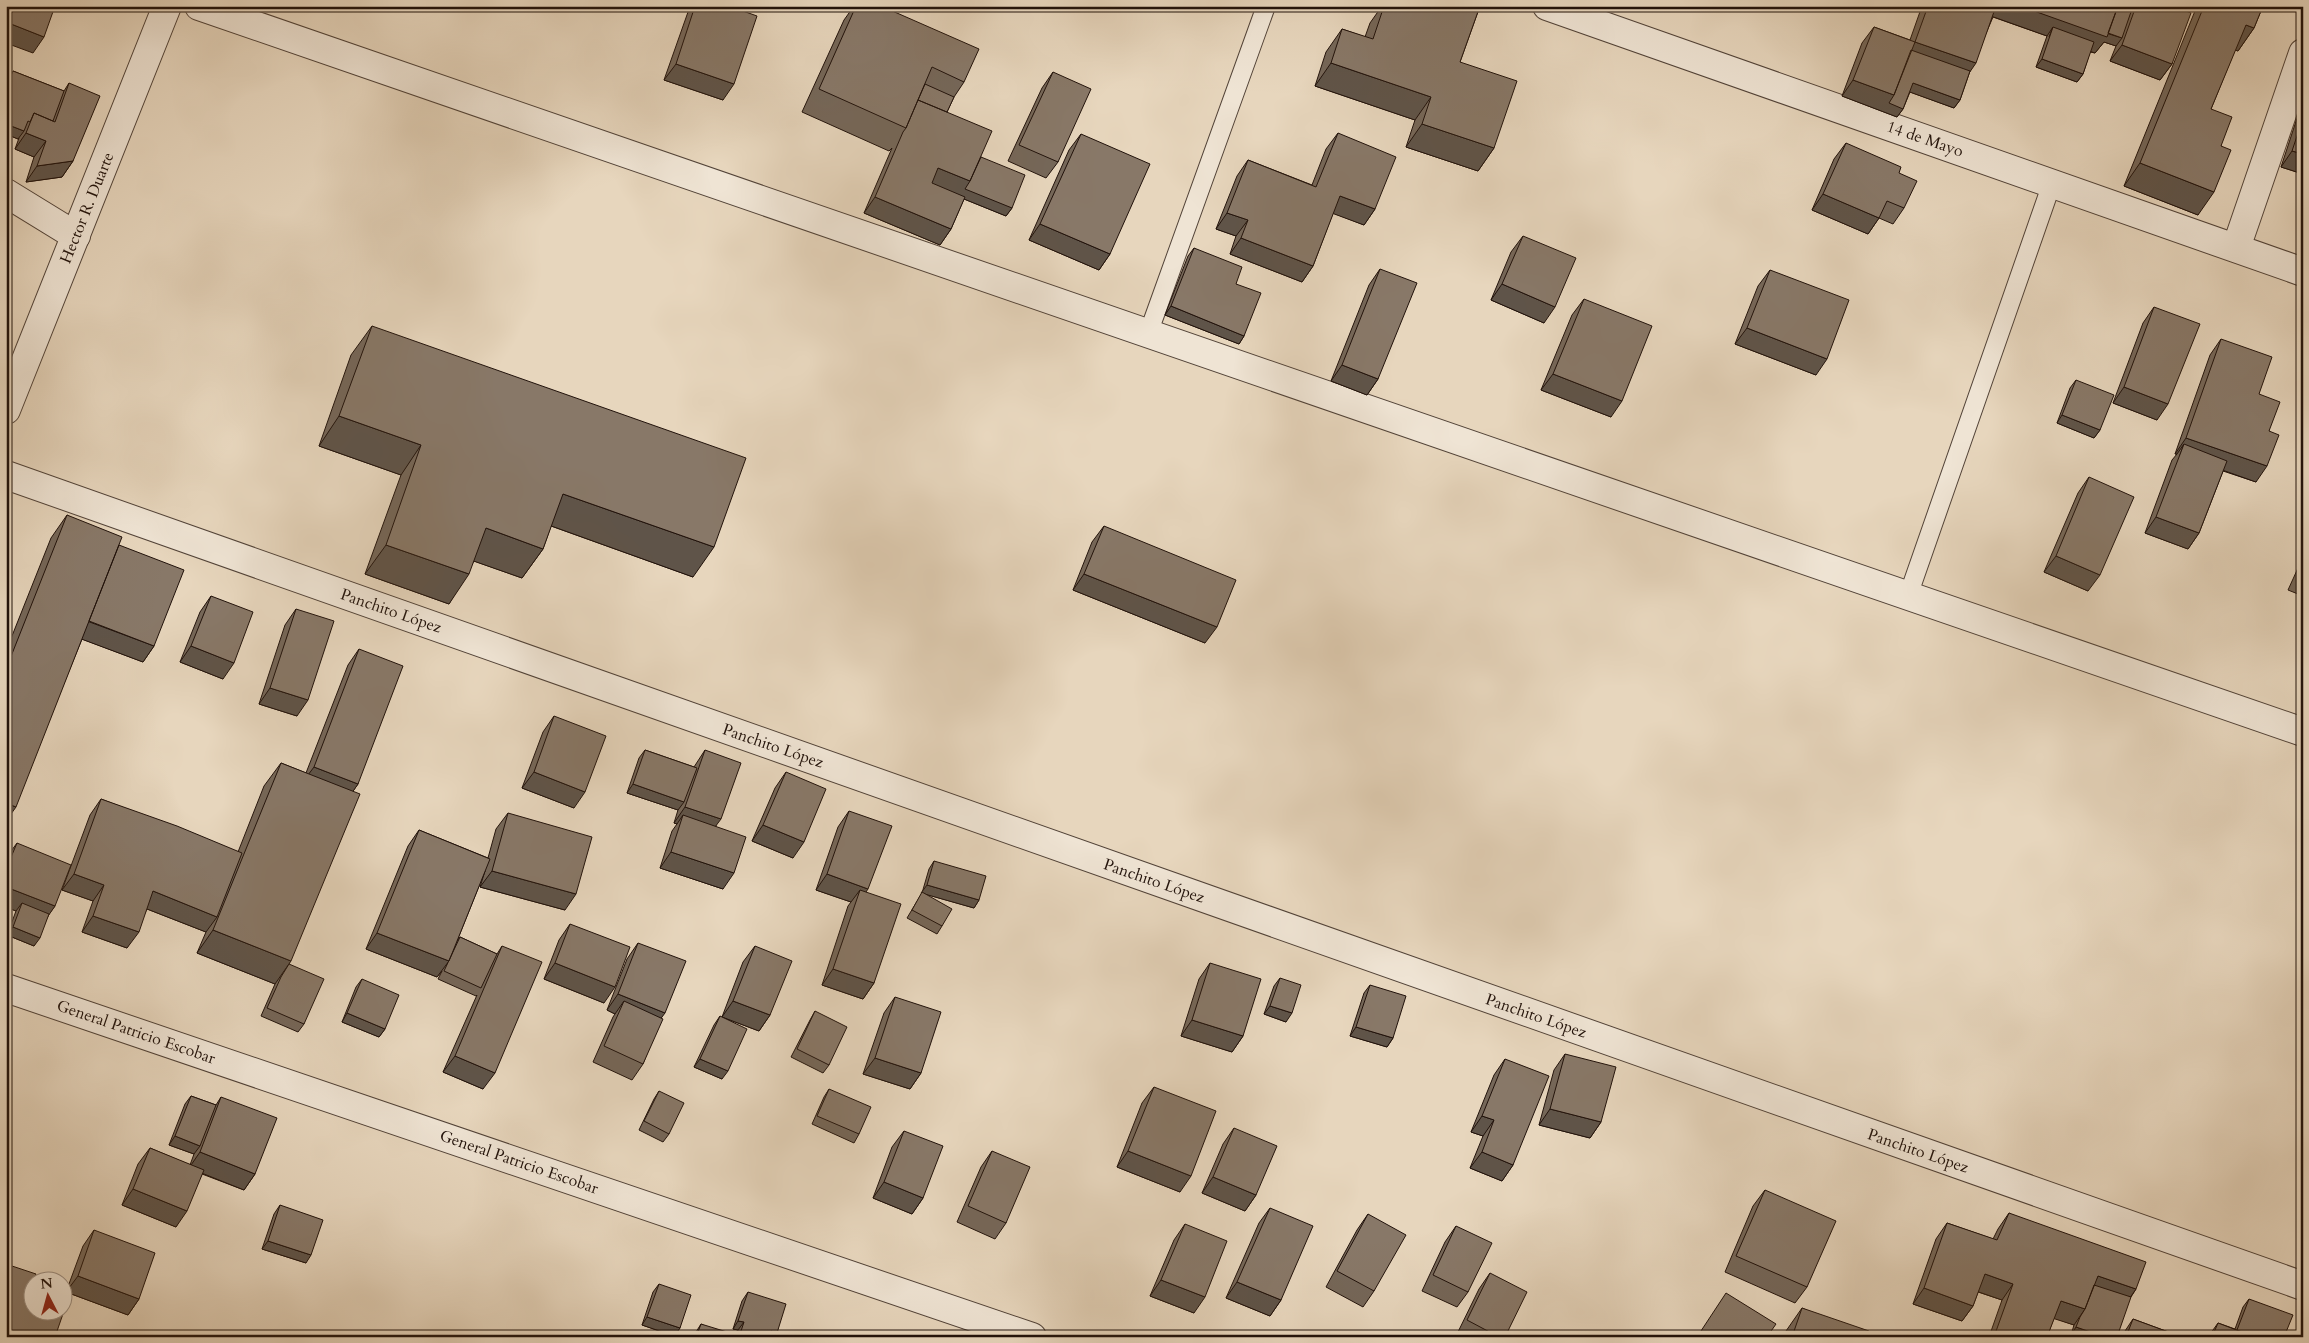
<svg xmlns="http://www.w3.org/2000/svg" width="2309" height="1343" viewBox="0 0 2309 1343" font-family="Cardo,serif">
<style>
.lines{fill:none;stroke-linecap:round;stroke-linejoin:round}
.service-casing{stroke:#524338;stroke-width:20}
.minor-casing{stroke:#524338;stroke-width:30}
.tertiary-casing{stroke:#524338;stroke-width:30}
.service{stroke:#efe4d4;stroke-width:18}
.minor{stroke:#efe4d4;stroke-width:28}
.tertiary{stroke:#efe4d4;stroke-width:28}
.wall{fill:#756759;stroke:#21120b}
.shaded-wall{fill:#5f5449;stroke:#21120b}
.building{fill:#887868;stroke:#21120b}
.labels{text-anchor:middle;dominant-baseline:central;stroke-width:4.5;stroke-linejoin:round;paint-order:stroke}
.street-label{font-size:16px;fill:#21120b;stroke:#efe4d4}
</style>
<rect width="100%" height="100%" fill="#e7d6bd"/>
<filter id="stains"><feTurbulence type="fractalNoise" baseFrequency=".004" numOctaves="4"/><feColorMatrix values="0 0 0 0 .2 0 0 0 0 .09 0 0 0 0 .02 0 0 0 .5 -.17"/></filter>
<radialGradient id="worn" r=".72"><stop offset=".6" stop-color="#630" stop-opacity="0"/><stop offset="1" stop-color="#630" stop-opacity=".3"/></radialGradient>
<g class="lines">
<defs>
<path id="service" d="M1148,334L1266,6
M1908,596L2052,183"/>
<path id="minor" d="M199,6L2303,732
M1547,6L2303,272
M6,193L76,236
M2236,248L2303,53
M6,475L2303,1286
M6,988L1032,1337"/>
<path id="tertiary" d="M6,410L167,6"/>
</defs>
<!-- service casing -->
<use href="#service" class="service-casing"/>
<!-- minor casing -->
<use href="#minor" class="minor-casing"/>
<!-- tertiary casing -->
<use href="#tertiary" class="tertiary-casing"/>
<!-- service -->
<use href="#service" class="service"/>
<!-- minor -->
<use href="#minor" class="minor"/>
<!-- tertiary -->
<use href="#tertiary" class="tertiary"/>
</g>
<!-- wall -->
<path class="wall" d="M691,6H729L723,100L664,80L688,12Z
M854,6H881L964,82L954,97L947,112L981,157L1012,208L1006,216L964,199L951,229L940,245L864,213L892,148L889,151L802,112L844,20Z
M1382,6H1480L1460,62L1494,148L1478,171L1406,147L1415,120L1315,86L1326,52L1342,29L1365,37L1370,23Z
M1894,6H1905L1902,10Z
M1922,6H2173L2172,64L2160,80L2110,61L2116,46L2104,42L2095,53L2090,52L2083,74L2077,82L2036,67L2047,36L1993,17L1970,71L1960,100L1954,108L1910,92L1903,109L1897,117L1842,96L1862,43L1874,27L1910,40Z
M2197,6H2263L2254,28L2238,51L2235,50L2211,109L2221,146L2198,215L2124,186Z
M13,71L64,91L69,83L73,161L62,177L26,182L34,157L15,149L19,138L18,139L6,134V81Z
M1053,72L1058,162L1046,178L1008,161L1042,88Z
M2303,100V174L2281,167Z
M1338,133L1375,209L1364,225L1333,213L1313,266L1302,282L1230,254L1236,236L1216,229L1237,176L1248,160L1312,185L1326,149Z
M1081,134L1110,254L1099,270L1029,240L1069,150Z
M1846,143L1904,208L1893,224L1879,218L1868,234L1812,210L1834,159Z
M1523,236L1544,323L1491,300L1511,252Z
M1194,248L1236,284L1244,336L1239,344L1165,315L1188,256Z
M1380,269L1378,379L1367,395L1331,381L1369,285Z
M1770,270L1816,375L1735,344L1758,286Z
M1584,299L1611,417L1541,390L1572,315Z
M2154,307L2157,420L2113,403L2143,323Z
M372,326L693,577L551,526L543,549L522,578L474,561L449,604L365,574L401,475L319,446L351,355Z
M2221,339L2259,394L2269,431L2256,482L2223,471L2199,533L2188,549L2145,533L2172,460L2177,454H2175L2210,355Z
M2076,380L2100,430L2094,438L2057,423L2070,388Z
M2089,477L2088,591L2044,572L2078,493Z
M67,515L119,545L154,646L143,662L82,639L6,826V651L51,538Z
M1104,526L1205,643L1073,590L1092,542Z
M2303,557V596L2288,590Z
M211,596L223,679L180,662L200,612Z
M296,609L297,716L259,704L285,625Z
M359,649L358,784L353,791L289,964L304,1024L298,1032L261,1016L275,984L197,953L206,932L147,909L127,948L82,932L93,901L62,890L90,815L101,799L238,852L264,786L281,763L306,773L348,665Z
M554,716L574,808L522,788L543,732Z
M645,750L694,767L705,750L716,826L723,889L660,868L672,831L677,824L674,823L678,810L627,793L639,758Z
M786,772L793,858L752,841L775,788Z
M849,811L866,892L874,983L863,999L822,985L848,906L851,902L816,890L838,827Z
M508,813L565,910L480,887L485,871L457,941L460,937L497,954L502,946L483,1089L443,1072L477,995L476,996L438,979L442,971L437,977L366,949L408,846L419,830L488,858L496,829Z
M17,843L55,906L49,914L34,946L7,935L16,911L6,907V858Z
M934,861L979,900L974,908L925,894L942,926L937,934L907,918L922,893L929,869Z
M570,924L604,1003L544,979L559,940Z
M638,943L661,1018L643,1064L632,1080L593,1062L613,1017L615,1014L607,1010L627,959Z
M755,946L770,1015L759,1031L722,1017L743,962Z
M1210,963L1243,1036L1232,1052L1181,1036L1199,979Z
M1280,978L1286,1022L1264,1014L1274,986Z
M362,979L385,1029L379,1037L342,1022L356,987Z
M1370,985L1393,1038L1387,1047L1350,1036L1364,993Z
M895,997L921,1073L910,1089L863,1074L884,1013Z
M815,1011L829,1065L823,1073L791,1057L810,1020Z
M720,1016L722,1079L694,1067L714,1025Z
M1565,1054L1601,1122L1590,1138L1539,1125L1554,1070Z
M1505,1059L1513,1165L1502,1181L1470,1168L1483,1136L1471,1132L1494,1075Z
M1154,1087L1180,1192L1117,1167L1142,1103Z
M829,1089L859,1134L854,1143L812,1124L824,1097Z
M659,1091L669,1134L663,1142L639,1130L654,1099Z
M191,1096L216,1105L221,1097L255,1174L244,1190L202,1174L176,1227L122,1205L138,1164L150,1148L190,1165L194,1154L169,1145L185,1104Z
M1234,1128L1256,1195L1245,1211L1202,1193L1223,1144Z
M904,1131L923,1198L912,1214L873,1198L892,1147Z
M992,1151L1006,1223L995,1239L957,1222L981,1167Z
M1765,1190L1807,1287L1795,1303L1725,1272L1753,1206Z
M280,1205L306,1263L262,1249L274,1214Z
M1270,1208L1281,1300L1270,1316L1226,1298L1259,1223Z
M2009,1213L2136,1289L2131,1297L2071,1335L2074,1325L2054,1318L2047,1337H1989L2002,1300L1978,1292L1973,1306L1962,1321L1913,1304L1936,1239L1947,1223L1993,1239L1998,1229Z
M1368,1214L1374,1291L1363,1307L1326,1287L1357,1230Z
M1185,1224L1194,1313L1150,1296L1174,1240Z
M1456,1226L1468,1292L1457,1307L1422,1291L1445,1242Z
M94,1230L139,1299L128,1315L66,1292L83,1246Z
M1490,1273L1505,1337L1456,1336L1479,1289Z
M659,1284L680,1328L674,1336L642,1325L653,1292Z
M748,1292L777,1333L774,1337H736L738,1330L733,1329L742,1301Z
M2249,1299L2285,1337H2208L2218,1323L2235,1329L2243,1307Z
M1802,1308L1867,1337H1784L1786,1331Z
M2133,1319L2182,1337H2121Z
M701,1324L725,1337H694L696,1332Z"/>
<!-- shaded-wall -->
<path class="shaded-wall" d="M1994,6H2020L2106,33L2122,38L2116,46L2104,42L2095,53L2049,37L2053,27L2047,36L1988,15Z
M6,22L44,37L33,53L6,43Z
M2246,25L2254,28L2238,51L2230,48Z
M1915,42L1976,63L1965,79L1909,50Z
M2122,45L2172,64L2160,80L2110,61Z
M2042,59L2083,74L2077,82L2036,67Z
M1331,63L1431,97L1415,120L1315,86Z
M676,64L734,84L723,100L664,80Z
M1853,80L1894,95L1903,109L1897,117L1842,96Z
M1913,83L1960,100L1954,108L1907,91Z
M6,124L24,131L18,139L6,134Z
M1422,124L1494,148L1478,171L1406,147Z
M26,133L46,141L34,157L15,149Z
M2292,151L2303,154V174L2281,167Z
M73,161L62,177L26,182L37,166Z
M2140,163L2214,192L2198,215L2124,186Z
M938,168L970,181L1012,208L1006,216L927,184Z
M1823,194L1879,218L1868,234L1812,210Z
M1340,196L1375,209L1364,225L1329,212Z
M875,197L951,229L940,245L864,213Z
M1227,213L1248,220L1236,236L1216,229Z
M1040,224L1110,254L1099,270L1029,240Z
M1241,238L1313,266L1302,282L1230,254Z
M1502,284L1555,307L1544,323L1491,300Z
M1171,306L1244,336L1239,344L1165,315Z
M1747,328L1827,359L1816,375L1735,344Z
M1342,365L1378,379L1367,395L1331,381Z
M1553,374L1622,401L1611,417L1541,390Z
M2124,387L2168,404L2157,420L2113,403Z
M2062,415L2100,430L2094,438L2057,423Z
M339,416L421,445L401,475L319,446Z
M2186,438L2267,466L2256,482L2180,455L2184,444L2177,454H2175Z
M563,494L714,547L693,577L543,523Z
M2156,517L2199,533L2188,549L2145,533Z
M486,528L543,549L522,578L465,558Z
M386,545L469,574L449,604L365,574Z
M2056,556L2100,575L2088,591L2044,572Z
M1084,574L1217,627L1205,643L1073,590Z
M87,621L154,646L143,662L76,637Z
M191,646L234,663L223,679L180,662Z
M270,688L308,700L297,716L259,704Z
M314,767L358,784L347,800L302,783Z
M534,772L585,792L574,808L522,788Z
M633,784L684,802L678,810L627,793Z
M6,803L16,807L6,821Z
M685,807L721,819L709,835L683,815L677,824L674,823Z
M763,825L804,842L793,858L752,841Z
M671,852L734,873L723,889L660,868Z
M492,871L576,894L565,910L480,887Z
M74,874L104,885L93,901L62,890Z
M827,874L868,889L857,905L860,890L851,902L816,890Z
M927,885L979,900L974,908L921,893Z
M6,887L55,906L44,922L22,903L16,911L6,907Z
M153,891L217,917L206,932L142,907Z
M93,916L139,932L127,948L82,932Z
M13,927L40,938L34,946L7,935Z
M213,930L291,961L275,984L197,953Z
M377,933L449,961L437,977L366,949Z
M555,963L615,987L604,1003L544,979Z
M833,969L874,983L863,999L822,985Z
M618,994L665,1013L653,1029L624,1001L615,1014L607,1010Z
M733,1001L770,1015L759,1031L722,1017Z
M1270,1006L1292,1013L1286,1022L1264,1014Z
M347,1013L385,1029L379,1037L342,1022Z
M1192,1020L1243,1036L1232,1052L1181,1036Z
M1356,1027L1393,1038L1387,1047L1350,1036Z
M455,1056L495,1073L483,1089L443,1072Z
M875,1058L921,1073L910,1089L863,1074Z
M700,1059L728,1071L722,1079L694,1067Z
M1550,1109L1601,1122L1590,1138L1539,1125Z
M1482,1116L1494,1120L1483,1136L1471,1132Z
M175,1136L200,1146L194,1154L169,1145Z
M1128,1151L1191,1176L1180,1192L1117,1167Z
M200,1152L255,1174L244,1190L189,1168Z
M1482,1152L1513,1165L1502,1181L1470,1168Z
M1213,1177L1256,1195L1245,1211L1202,1193Z
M884,1182L923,1198L912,1214L873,1198Z
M133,1189L187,1211L176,1227L122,1205Z
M268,1241L311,1255L306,1263L262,1249Z
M1985,1274L2013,1284L2002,1300L1973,1290Z
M78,1276L139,1299L128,1315L66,1292Z
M2098,1276L2136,1289L2125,1305L2089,1293Z
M1161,1280L1205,1297L1194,1313L1150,1296Z
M1237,1282L1281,1300L1270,1316L1226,1298Z
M1924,1288L1973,1306L1962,1321L1913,1304Z
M2061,1301L2085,1309L2074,1325L2049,1317Z
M647,1317L680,1328L674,1336L642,1325Z
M738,1321L744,1322L738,1330L733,1329Z
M2076,1327L2105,1337H2076L2071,1335Z
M771,1331L777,1333L774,1337H767Z
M1995,1334L2004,1337H1993Z"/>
<!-- building -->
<path class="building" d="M6,6H55L44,37L6,22Z
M695,6H729L757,16L734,84L676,64Z
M856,6H881L979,49L964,82L932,67L906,128L819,89Z
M1384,6H1480L1460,62L1517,81L1494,148L1422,124L1431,97L1331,63L1342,29L1373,39Z
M1928,6H1996L1976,63L1915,42Z
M2020,6H2118L2107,37Z
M2118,6H2133L2122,38L2108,33Z
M2136,6H2173L2191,13L2172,64L2122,45Z
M2204,6H2263L2254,28L2246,25L2211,109L2232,117L2221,146L2231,150L2214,192L2140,163Z
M1874,27L1915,42L1894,95L1853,80Z
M2053,27L2094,42L2083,74L2042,59Z
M1911,50L1970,71L1960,100L1913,83L1903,109L1889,103L1894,95Z
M13,71L64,91L53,121L34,113L30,122L28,121L24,131L6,124V88Z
M1053,72L1091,89L1058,162L1019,145Z
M69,83L100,96L73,161L37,166L46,141L26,133L34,113L55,122Z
M925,84L954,97L947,112L918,100Z
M918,100L992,131L970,181L938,168L932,183L965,197L951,229L875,197L903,132L906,128Z
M2303,118V154L2292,151Z
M1338,133L1396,157L1375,209L1340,196L1313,266L1241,238L1248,220L1227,213L1248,160L1316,187Z
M1081,134L1150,164L1110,254L1040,224Z
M1846,143L1901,167L1899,173L1917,181L1904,208L1887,201L1879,218L1823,194Z
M981,157L1025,175L1012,208L965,189L970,181Z
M1523,236L1576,258L1555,307L1502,284Z
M1194,248L1242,267L1236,284L1261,293L1244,336L1171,306Z
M1380,269L1417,283L1378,379L1342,365Z
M1770,270L1849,300L1827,359L1747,328Z
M1584,299L1652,326L1622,401L1553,374Z
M2154,307L2200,324L2168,404L2124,387Z
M372,326L746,458L714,547L563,494L543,549L486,528L469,574L386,545L421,445L339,416Z
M2221,339L2272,357L2259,394L2280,402L2269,431L2279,435L2267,466L2186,438Z
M2076,380L2114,395L2100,430L2062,415Z
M2184,444L2227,461L2199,533L2156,517Z
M2089,477L2134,497L2100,575L2056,556Z
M67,515L122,537L16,807L6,803V669Z
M1104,526L1236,580L1217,627L1084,574Z
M119,545L184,570L154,646L89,621Z
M2303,565V575L2299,574Z
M211,596L253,612L234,663L191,646Z
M296,609L334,621L308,700L270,688Z
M359,649L403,666L358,784L314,767Z
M554,716L606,736L585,792L534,772Z
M645,750L697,768L684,802L633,784Z
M705,750L741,763L721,819L685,807Z
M281,763L360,794L291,961L213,930Z
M786,772L826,789L804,842L763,825Z
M101,799L177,826L242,853L217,917L153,891L139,932L93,916L104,885L74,874Z
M849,811L892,826L868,889L827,874Z
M6,812L11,814L6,826Z
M508,813L592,837L576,894L492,871Z
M683,815L746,837L734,873L671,852Z
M419,830L490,859L449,961L377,933Z
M17,843L71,865L55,906L6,887V869Z
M934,861L986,876L979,900L927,885Z
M860,890L901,904L874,983L833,969Z
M922,892L952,909L942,926L912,910Z
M22,903L49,914L40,938L13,927Z
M570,924L630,947L615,987L555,963Z
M460,937L497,954L481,988L444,971Z
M638,943L686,961L665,1013L618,994Z
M502,946L542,962L495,1073L455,1056Z
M755,946L792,961L770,1015L733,1001Z
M1210,963L1261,979L1243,1036L1192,1020Z
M289,964L324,979L304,1024L267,1008L281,977Z
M1280,978L1301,985L1292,1013L1270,1006Z
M362,979L399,995L385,1029L347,1013Z
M1370,985L1406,996L1393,1038L1356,1027Z
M895,997L941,1012L921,1073L875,1058Z
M624,1001L663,1019L643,1064L604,1046Z
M815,1011L847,1027L829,1065L797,1049Z
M720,1016L747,1029L728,1071L700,1059Z
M1565,1054L1616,1067L1601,1122L1550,1109Z
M1505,1059L1549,1076L1513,1165L1482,1152L1494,1120L1482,1116Z
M1154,1087L1216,1111L1191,1176L1128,1151Z
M829,1089L871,1107L859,1134L817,1116Z
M659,1091L684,1103L669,1134L644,1121Z
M191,1096L216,1105L200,1146L175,1136Z
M221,1097L277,1118L255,1174L200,1152Z
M1234,1128L1277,1146L1256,1195L1213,1177Z
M904,1131L943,1146L923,1198L884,1182Z
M150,1148L204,1170L187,1211L133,1189Z
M992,1151L1030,1167L1006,1223L968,1206Z
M1765,1190L1836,1221L1807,1287L1736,1256Z
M280,1205L323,1220L311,1255L268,1241Z
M1270,1208L1313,1226L1281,1300L1237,1282Z
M2009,1213L2146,1262L2136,1289L2098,1276L2085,1309L2061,1301L2047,1337H2004L1995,1334L2013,1284L1985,1274L1973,1306L1924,1288L1947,1223L1997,1240Z
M1368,1214L1406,1235L1374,1291L1337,1271Z
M1185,1224L1227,1241L1205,1297L1161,1280Z
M1456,1226L1492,1243L1468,1292L1433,1275Z
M94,1230L155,1253L139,1299L78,1276Z
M6,1264L36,1274L34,1280H32V1284L28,1295L32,1297V1310H62V1307L65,1308L55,1337H6Z
M1490,1273L1527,1292L1505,1337H1499L1467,1320Z
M659,1284L691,1295L680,1328L647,1317Z
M2094,1285L2131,1297L2117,1337H2105L2076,1327L2080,1317L2085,1309Z
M748,1292L786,1304L777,1333L771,1331L769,1337H739L744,1322L738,1321Z
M1726,1293L1776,1324L1767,1337H1697Z
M2249,1299L2293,1315L2284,1337H2255L2237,1330Z
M1802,1308L1869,1331L1867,1337H1792Z
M2133,1319L2182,1337H2126Z
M2218,1323L2255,1337H2212Z
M701,1324L727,1332L725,1337H696Z"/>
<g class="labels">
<!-- street labels -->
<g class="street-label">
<text transform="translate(1925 139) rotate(19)">14 de Mayo</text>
<text transform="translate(87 208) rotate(-68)">Hector R. Duarte</text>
<text transform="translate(391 611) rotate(19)">Panchito López</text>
<text transform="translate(773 746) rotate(19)">Panchito López</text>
<text transform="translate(1154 881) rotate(19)">Panchito López</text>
<text transform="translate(1536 1016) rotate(19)">Panchito López</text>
<text transform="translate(136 1032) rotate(19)">General Patricio Escobar</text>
<text transform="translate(1918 1151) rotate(19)">Panchito López</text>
<text transform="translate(519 1162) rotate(19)">General Patricio Escobar</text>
</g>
</g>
<!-- margin -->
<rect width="2309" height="1343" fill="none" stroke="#e7d6bd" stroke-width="25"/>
<rect x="8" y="8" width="2294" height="1328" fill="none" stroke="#21120b" stroke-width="2.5"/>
<rect x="12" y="12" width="2284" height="1318" fill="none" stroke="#21120b"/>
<!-- north arrow -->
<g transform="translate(48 1296) rotate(354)"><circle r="24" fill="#efe4d4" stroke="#9d9084"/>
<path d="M0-4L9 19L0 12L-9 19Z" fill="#8f2418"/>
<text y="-8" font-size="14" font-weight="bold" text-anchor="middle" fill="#21120b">N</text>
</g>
<rect width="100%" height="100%" filter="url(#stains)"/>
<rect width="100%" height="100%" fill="url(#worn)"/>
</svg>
